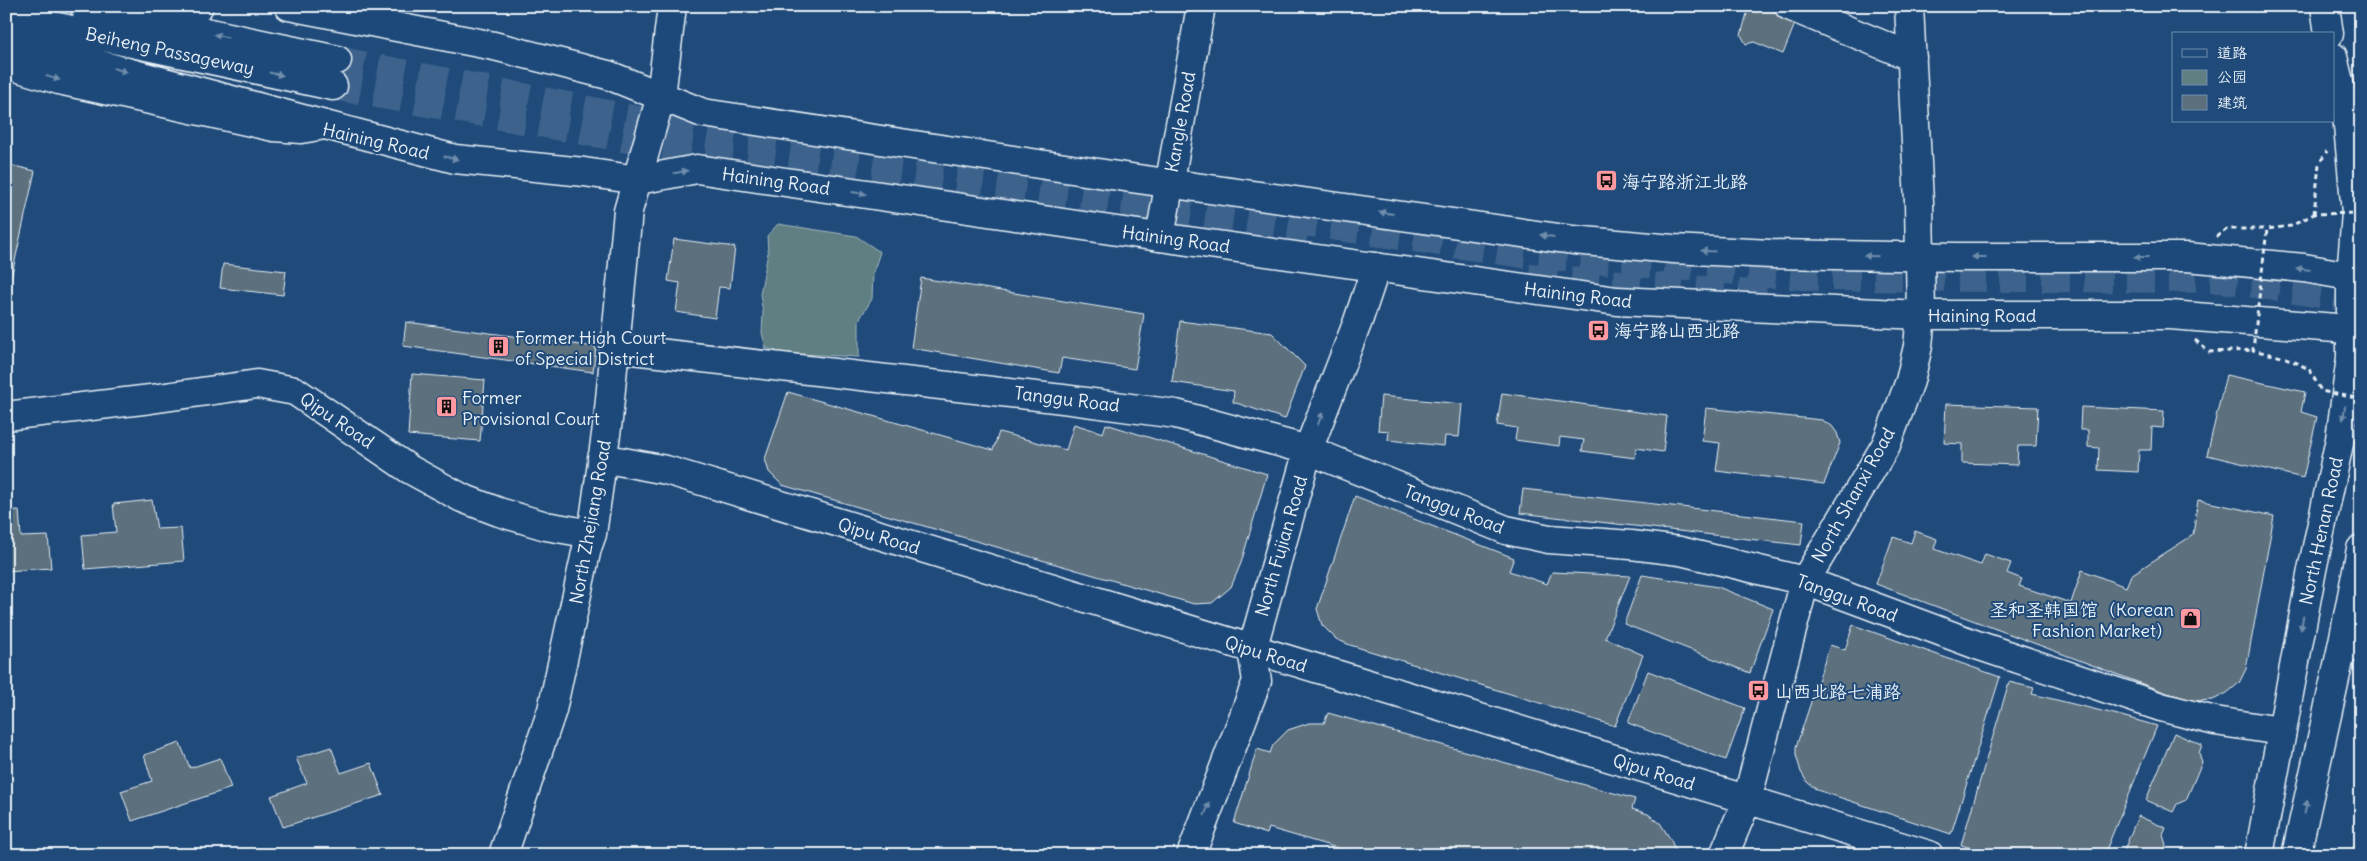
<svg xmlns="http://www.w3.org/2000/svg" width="2367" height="861" viewBox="0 0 2367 861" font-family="Delius,'LXGW WenKai TC',sans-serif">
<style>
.green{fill:#5f7f83;stroke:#a4b8be}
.building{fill:#5c6f7d;stroke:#e8f1f8}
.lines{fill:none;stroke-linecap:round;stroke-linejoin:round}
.highway-tunnel{stroke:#3d638d;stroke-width:28;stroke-dasharray:28 14;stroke-linecap:butt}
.minor-casing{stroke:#e8f1f8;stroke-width:31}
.major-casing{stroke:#e8f1f8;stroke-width:31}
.highway-casing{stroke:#e8f1f8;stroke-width:31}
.path{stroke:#e8f1f8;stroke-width:3;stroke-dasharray:5 4;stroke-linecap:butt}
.minor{stroke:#1f4a7a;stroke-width:28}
.major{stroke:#1f4a7a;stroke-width:28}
.highway{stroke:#1f4a7a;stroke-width:28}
.path-bridge{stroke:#e8f1f8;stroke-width:3;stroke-dasharray:5 4;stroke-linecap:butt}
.oneway{fill:#6f8dac}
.labels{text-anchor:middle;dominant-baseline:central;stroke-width:4;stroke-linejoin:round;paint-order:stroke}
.street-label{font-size:18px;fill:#e8f1f8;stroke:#1f4a7a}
.poi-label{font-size:18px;fill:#e8f1f8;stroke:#1f4a7a;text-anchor:start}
</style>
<rect width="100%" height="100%" fill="#1f4a7a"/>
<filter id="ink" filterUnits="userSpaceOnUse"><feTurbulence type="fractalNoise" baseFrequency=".02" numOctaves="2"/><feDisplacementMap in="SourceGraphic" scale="10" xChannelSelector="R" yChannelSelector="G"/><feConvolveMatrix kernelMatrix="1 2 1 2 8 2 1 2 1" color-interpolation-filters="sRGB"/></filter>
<g filter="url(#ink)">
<!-- green -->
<path class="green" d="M778,224L856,236L880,252L873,273L872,299L859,320V357L782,353L766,348L762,333L763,313L760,294L768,253L767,236Z"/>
<!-- building -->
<path class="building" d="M1749,6H1761L1796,21L1783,54L1754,42L1746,44L1741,35Z
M6,164L35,171L10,283L6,282Z
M674,239L735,247L730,288L719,287L715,318L676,312L680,283L668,281Z
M223,264L286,271L283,295L220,288Z
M921,278L1144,314L1135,369L1062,358L1059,373L911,348Z
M1180,321L1272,333L1305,366L1285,419L1233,402L1234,391L1172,382Z
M406,322L596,347L593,372L403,346Z
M412,374L485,380L480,441L408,435Z
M2226,375L2305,392L2301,412L2317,417L2303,478L2207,455Z
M788,392L993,450L999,432L1066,450L1074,424L1103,433L1106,424L1267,474L1241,563L1231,587L1212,603L1194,604L782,485L769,472L765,459Z
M1502,393L1667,416L1663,452L1636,448L1635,458L1582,451L1584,440L1560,437L1559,446L1515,440L1517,428L1497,425Z
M1381,396L1462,404L1459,437L1445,436L1444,446L1388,440L1389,431L1378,430Z
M1946,404L2038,407L2036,446H2018L2017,465L1962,463V444L1944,443Z
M2081,407L2164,411L2163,428L2152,427L2151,450H2139L2138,472L2098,470L2099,448L2088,447V430H2080Z
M1706,408L1822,420L1832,426L1837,433L1840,443L1824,484L1716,471L1720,443L1702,441Z
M1523,489L1804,521L1801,545L1520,513Z
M1355,496L1514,558L1509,571L1547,584L1552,572L1630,576L1605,638L1643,655L1615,726L1350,645L1336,639L1322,625L1317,609Z
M152,500L157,529L181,528L184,561L85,569L82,535L116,532L113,504Z
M2198,500L2274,516L2246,669L2239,683L2227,693L2213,700L2194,701L2164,692L1876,584L1893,537L1911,543L1915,531L1937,539L1934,549L1981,565L1985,554L2011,563L2007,573L2022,579L2019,586L2071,603L2082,570L2126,587L2131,575L2193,535Z
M19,510L21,537L48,536L51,568L6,571V511Z
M1642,575L1718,587L1773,609L1750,673L1624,624Z
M1853,625L2000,677L1951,834L1817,790L1807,782L1801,772L1796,755V747L1830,645L1845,650Z
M1648,671L1745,708L1726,760L1628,723Z
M2009,682L2034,688L2032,694L2118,715L2157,726L2104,855H1996L1961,845Z
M1328,713L1635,799L1632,809L1648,814L1660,823L1671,840L1677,855H1361L1269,828L1267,834L1234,823L1257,749L1270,753L1273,745L1288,730L1309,723H1324Z
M2174,733L2202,745L2199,753L2202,762L2186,800L2177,804L2173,812L2146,800Z
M180,743L190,768L220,758L231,788L132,821L121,791L152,781L144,755Z
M331,747L341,773L371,763L383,795L283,827L271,796L307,783L296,758Z
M2138,816L2166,828L2163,835L2166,845L2162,855H2122Z
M2354,846L2361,849V855H2350Z"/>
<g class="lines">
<!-- highway-tunnel -->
<path class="highway-tunnel" d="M337,60L719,136L1523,254L1815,277L2222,279L2361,300
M333,86L712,154L1306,244
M1529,277L1766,295"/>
<defs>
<path id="minor" d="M1789,6L1912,57
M1160,237L1201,6
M614,348L1063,399L1176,414L1308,450L1506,530L1549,539L1631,545L1680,551L1805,581L1977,645L2161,707L2215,721L2281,731
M6,416L151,399L257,384L295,391L409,469L462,498L499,512L546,526L592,534
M602,458L666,470L1929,855
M2342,647H2361
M503,855L552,710L587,548L592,534L608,420L628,211L661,96L672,6
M1191,855L1257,681L1252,650L1308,450L1358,321L1376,267
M1724,855L1747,800L1805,581L1886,445L1910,381L1918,346L1921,315L1919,202L1909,6"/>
<path id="major" d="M289,6L494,46L608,75L703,113L1131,178L1573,240L1673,249L1771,254L1958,257H2187L2304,268L2361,278
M2325,6L2329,34
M6,64L59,80L274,127L301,129L325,125L455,159L584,172L638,180L697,169L1124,232L1617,301L1921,315H2170L2361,330
M2259,855L2312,570L2340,439L2351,357V276L2356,213L2347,115L2333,57
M2296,855L2342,647L2361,549"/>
<path id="highway" d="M84,6L337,60
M184,6L191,8L199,6
M6,16L333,86
M6,37L56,53L325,125"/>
</defs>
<!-- minor casing -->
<use href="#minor" class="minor-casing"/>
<!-- major casing -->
<use href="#major" class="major-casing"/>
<!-- highway casing -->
<use href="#highway" class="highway-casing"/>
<!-- path -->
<path class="path" d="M2314,214L2319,164L2327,151
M2216,237L2227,229H2267
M2195,340L2209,352L2253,350"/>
<!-- minor -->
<use href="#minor" class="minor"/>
<!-- major -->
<use href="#major" class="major"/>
<!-- highway -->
<use href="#highway" class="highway"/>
<!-- path-bridge -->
<path class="path-bridge" d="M2361,213L2314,214L2291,226L2267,229L2253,350L2286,358L2309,369L2321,391L2361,399"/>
</g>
<!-- one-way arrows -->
<defs><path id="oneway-solid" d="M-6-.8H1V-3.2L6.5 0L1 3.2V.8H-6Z" transform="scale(1.25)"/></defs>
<g class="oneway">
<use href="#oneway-solid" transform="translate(221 36) rotate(-168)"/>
<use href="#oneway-solid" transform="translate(120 70) rotate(15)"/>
<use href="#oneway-solid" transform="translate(276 74) rotate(12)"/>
<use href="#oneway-solid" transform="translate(53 78) rotate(16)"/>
<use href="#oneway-solid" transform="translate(451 158) rotate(13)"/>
<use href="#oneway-solid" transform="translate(681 172) rotate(-10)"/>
<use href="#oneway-solid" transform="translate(859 193) rotate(8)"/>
<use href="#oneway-solid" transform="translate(1386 213) rotate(-172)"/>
<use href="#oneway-solid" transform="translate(1547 236) rotate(-172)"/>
<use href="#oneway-solid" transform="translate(1708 251) rotate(-177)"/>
<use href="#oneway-solid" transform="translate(1871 256) rotate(-179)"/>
<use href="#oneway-solid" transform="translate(1979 257) rotate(180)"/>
<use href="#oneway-solid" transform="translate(2141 257) rotate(180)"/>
<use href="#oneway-solid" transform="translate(2303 269) rotate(-173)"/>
<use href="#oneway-solid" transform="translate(2344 413) rotate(99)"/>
<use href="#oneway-solid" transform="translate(1320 419) rotate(-69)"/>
<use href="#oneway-solid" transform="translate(2302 623) rotate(101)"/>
<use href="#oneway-solid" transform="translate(2306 807) rotate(-78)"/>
<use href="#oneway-solid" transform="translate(1207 809) rotate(-69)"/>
</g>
</g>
<!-- icons -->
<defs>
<symbol id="bus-square" viewBox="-11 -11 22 22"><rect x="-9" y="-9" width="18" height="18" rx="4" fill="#ff9aa2" stroke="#1f4a7a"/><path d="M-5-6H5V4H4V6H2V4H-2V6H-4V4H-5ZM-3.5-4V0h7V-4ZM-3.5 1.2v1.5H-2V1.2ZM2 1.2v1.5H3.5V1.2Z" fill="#111"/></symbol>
<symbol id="building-square" viewBox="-11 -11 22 22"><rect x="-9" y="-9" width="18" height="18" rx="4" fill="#ff9aa2" stroke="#1f4a7a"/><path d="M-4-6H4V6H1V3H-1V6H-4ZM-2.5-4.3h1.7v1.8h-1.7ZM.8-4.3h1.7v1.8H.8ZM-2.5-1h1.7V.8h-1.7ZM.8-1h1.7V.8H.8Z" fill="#111"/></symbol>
<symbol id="shop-square" viewBox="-11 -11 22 22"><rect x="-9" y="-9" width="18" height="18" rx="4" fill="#ff9aa2" stroke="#1f4a7a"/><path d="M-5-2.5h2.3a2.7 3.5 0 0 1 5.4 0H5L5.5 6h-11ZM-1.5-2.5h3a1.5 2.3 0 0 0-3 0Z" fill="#111"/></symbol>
</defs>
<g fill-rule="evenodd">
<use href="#bus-square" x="1594" y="168" width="25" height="25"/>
<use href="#bus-square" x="1586" y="318" width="25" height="25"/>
<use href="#building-square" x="486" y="334" width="25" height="25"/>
<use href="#building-square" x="434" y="394" width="25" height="25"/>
<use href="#shop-square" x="2178" y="606" width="25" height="25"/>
<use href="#bus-square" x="1746" y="678" width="25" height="25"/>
</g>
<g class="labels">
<!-- street labels -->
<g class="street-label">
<text transform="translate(170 51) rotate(12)">Beiheng Passageway</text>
<text transform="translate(1180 122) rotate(-80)">Kangle Road</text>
<text transform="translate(376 141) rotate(13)">Haining Road</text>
<text transform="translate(776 181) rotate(8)">Haining Road</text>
<text transform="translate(1176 239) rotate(8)">Haining Road</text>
<text transform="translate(1578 295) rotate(7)">Haining Road</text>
<text x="1982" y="315">Haining Road</text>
<text transform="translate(1067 399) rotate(7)">Tanggu Road</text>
<text transform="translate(337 420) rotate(34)">Qipu Road</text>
<text transform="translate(1853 495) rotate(-61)">North Shanxi Road</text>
<text transform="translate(1454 509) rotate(21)">Tanggu Road</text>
<text transform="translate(590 522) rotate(-80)">North Zhejiang Road</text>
<text transform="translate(2321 531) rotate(-78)">North Henan Road</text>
<text transform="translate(879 536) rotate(17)">Qipu Road</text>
<text transform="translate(1281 546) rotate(-74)">North Fujian Road</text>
<text transform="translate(1847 598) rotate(20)">Tanggu Road</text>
<text transform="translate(1266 654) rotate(17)">Qipu Road</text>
<text transform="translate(1654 772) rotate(17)">Qipu Road</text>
</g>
<!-- poi labels -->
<g class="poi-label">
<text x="1622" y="181">海宁路浙江北路</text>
<text x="1614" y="330">海宁路山西北路</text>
<text x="515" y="337">Former High Court<tspan x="515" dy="21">of Special District</tspan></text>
<text x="462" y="397">Former<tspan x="462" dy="21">Provisional Court</tspan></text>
<text x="2174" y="609" text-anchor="end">圣和圣韩国馆（Korean<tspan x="2174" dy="21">Fashion Market）</tspan></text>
<text x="1775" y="691">山西北路七浦路</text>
</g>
</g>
<!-- margin -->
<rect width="2367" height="861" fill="none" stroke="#1f4a7a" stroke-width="25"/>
<rect x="12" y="12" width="2342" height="836" fill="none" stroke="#e8f1f8" stroke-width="2" filter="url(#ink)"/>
<!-- legend -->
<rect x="2172" y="32" width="162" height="90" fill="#1f4a7a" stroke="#6f8dac"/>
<rect x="2182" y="49" width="25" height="8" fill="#1f4a7a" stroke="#6f8dac"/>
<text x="2217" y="58" font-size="15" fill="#e8f1f8">道路</text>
<rect x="2182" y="70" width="25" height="15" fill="#5f7f83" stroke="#6f8dac"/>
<text x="2217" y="82" font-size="15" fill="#e8f1f8">公园</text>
<rect x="2182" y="95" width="25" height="15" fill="#5c6f7d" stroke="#6f8dac"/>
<text x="2217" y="108" font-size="15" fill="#e8f1f8">建筑</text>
</svg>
